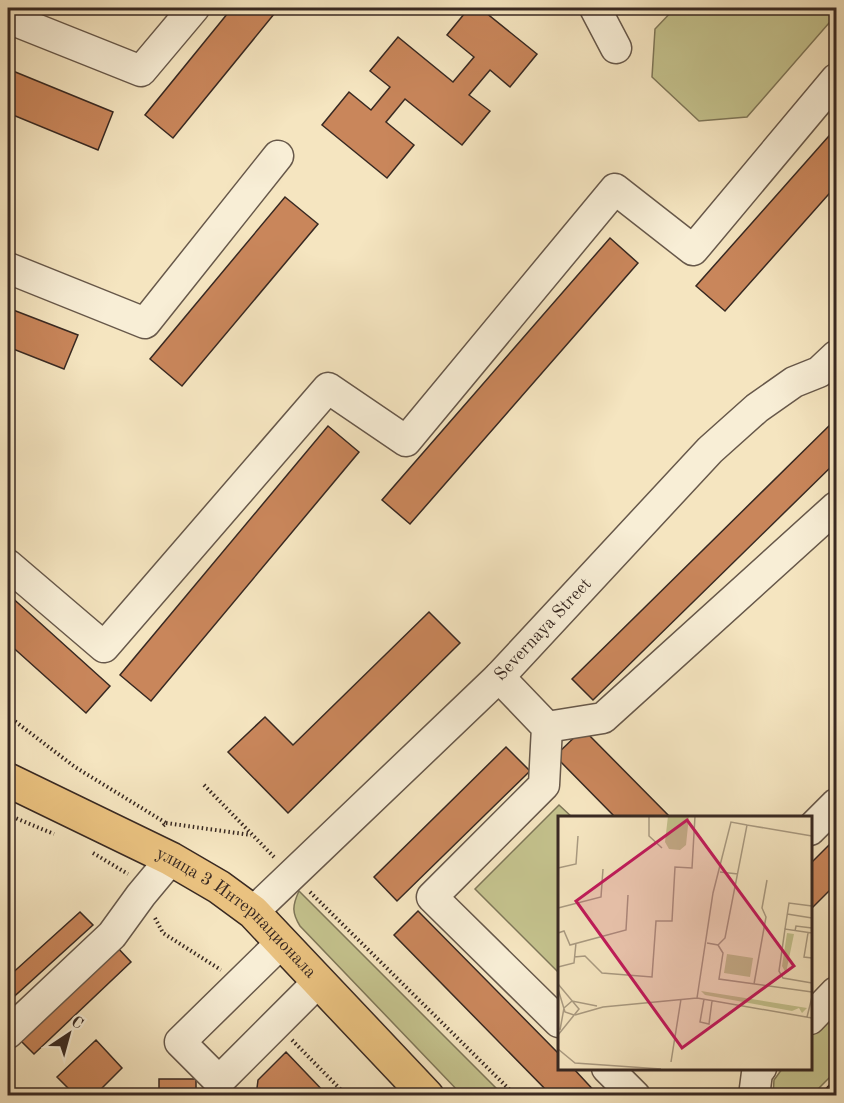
<svg xmlns="http://www.w3.org/2000/svg" width="844" height="1103" viewBox="0 0 844 1103" font-family="'Old Standard TT',serif">
<style>
.green{fill:#c4c28d;stroke:#7e7658;stroke-width:1.5}
.building{fill:#c9865b;stroke:#382922;stroke-width:1.5}
.lines{fill:none;stroke-linecap:round;stroke-linejoin:round}
.minor-casing{stroke:#67584a;stroke-width:33}
.major-casing{stroke:#382922;stroke-width:36}
.path{stroke:#382922;stroke-width:4;stroke-dasharray:1.5 3;stroke-linecap:butt}
.minor{stroke:#f8eed6;stroke-width:30}
.major{stroke:#eac280;stroke-width:33}
.labels{text-anchor:middle;dominant-baseline:central;stroke-width:4.5;stroke-linejoin:round;paint-order:stroke}
.street-label{font-size:18px;fill:#382922;stroke:#f8eed6}
.inset-road{fill:none;stroke:#a99a81;stroke-width:1.5}
.view{fill:#c2185b;fill-opacity:0.15;stroke:#c2185b;stroke-width:3}
.inset-edge{fill:none;stroke:#382922;stroke-width:3}
</style>
<rect width="100%" height="100%" fill="#f5e5c0"/>
<filter id="stains"><feTurbulence type="fractalNoise" baseFrequency=".00333" numOctaves="4"/><feColorMatrix values="0 0 0 0 .2 0 0 0 0 .09 0 0 0 0 .02 0 0 0 .5 -.17"/></filter>
<radialGradient id="worn" r=".72"><stop offset=".6" stop-color="#630" stop-opacity="0"/><stop offset="1" stop-color="#630" stop-opacity=".3"/></radialGradient>
<!-- green -->
<path class="green" d="M675,8H836V15L747,117L699,121L652,77L655,29Z
M559,805L573,818H559V973L475,889Z
M299,891L503,1095H462L300,926C292,913 292,906 299,891Z
M836,1009V1071L812,1095L773,1096L774,1080L782,1069L810,1068V1036Z"/>
<!-- building -->
<path class="building" d="M232,8H279L173,138L145,115Z
M469,8H480L537,54L510,87L490,70L469,95L490,111L462,145L405,99L386,122L414,145L387,178L322,125L349,92L371,110L390,87L370,71L398,37L453,82L474,57L447,35Z
M8,69L113,112L98,150L8,113Z
M836,128V186L725,311L696,286Z
M285,197L318,224L182,386L150,359Z
M610,238L638,263L410,524L382,500Z
M8,308L78,335L64,369L8,347Z
M836,419V462L593,700L572,679Z
M328,426L359,452L151,701L120,675Z
M8,594L110,686L86,713L8,643Z
M429,612L460,643L288,813L228,752L265,717L293,745Z
M583,729L671,818H616L555,756Z
M506,747L530,771L397,901L374,877Z
M836,838V884L810,910V864Z
M418,911L559,1054V1068H573L599,1096H552L394,935Z
M80,912L93,925L8,1002V977Z
M116,946L131,962L34,1054L18,1038Z
M96,1040L122,1068L94,1096H76L57,1077Z
M286,1052L328,1096H256L258,1080Z
M836,1078V1096H819Z
M159,1079H196V1096H159Z"/>
<g class="lines">
<defs>
<g id="minor">
<path d="M595,8L616,48"/>
<path d="M8,18L141,71L194,8"/>
<path d="M8,268L145,323L278,156"/>
<path d="M8,565L104,647L328,388L406,441L615,189L693,250L836,79"/>
<path d="M499,677L547,727L544,785L432,897L559,1022"/>
<path d="M547,727L603,718L836,507"/>
<path d="M810,830L836,804"/>
<path id="s1" d="M253,912L499,677L710,450L757,408L794,382L819,372L836,356"/>
<path d="M282,942L180,1042L219,1081L319,981"/>
<path d="M810,1019L836,992"/>
<path d="M8,1033L112,935L141,895L171,859"/>
<path d="M607,1068L635,1096"/>
<path d="M754,1096L757,1073L761,1068"/>
</g>
<g id="major">
<path id="s2" d="M8,780L171,859L219,887L253,912L427,1096"/>
</g>
</defs>
<!-- minor casing -->
<use href="#minor" class="minor-casing"/>
<!-- major casing -->
<use href="#major" class="major-casing"/>
<!-- path -->
<path class="path" d="M8,716L75,767L166,823L162,827
M204,785L274,857
M8,815L54,834
M166,823L251,835
M93,853L128,874
M310,892L516,1096
M155,918L163,933L221,970
M292,1040L347,1096"/>
<!-- minor -->
<use href="#minor" class="minor"/>
<!-- major -->
<use href="#major" class="major"/>
</g>
<g class="labels">
<!-- street labels -->
<g class="street-label">
<text stroke="none"><textPath href="#s1" startOffset="405">Severnaya Street</textPath></text>
<text stroke="none"><textPath href="#s2" startOffset="266">улица 3 Интернационала</textPath></text>
</g>
</g>
<!-- overview -->
<g transform="translate(558 816)">
<rect width="254" height="254" fill="#f5e5c0"/>
<path d="M110,0H131L128,29L122,34L111,33L107,26ZM229,117L236,118L228,157L224,150ZM169,138L195,142L192,161L166,157ZM143,175L249,192L244,197L241,192L234,195L147,179Z" fill="#c4c28d"/>
<path class="inset-road" d="M91,0V20L104,32M0,52L18,48L20,20M162,56L180,58M0,92L43,81L45,53M229,98L254,102M227,113L231,87L254,90M237,115L238,110L254,112M0,117L6,115L12,129L68,114L70,79M250,117L246,141L254,142M254,117L227,113L221,155L225,162L254,167M149,127L160,129L165,137L161,163L254,176M160,129L167,122L189,9L254,20M16,141L27,140L44,157L94,161L98,105H114L117,51L134,52L137,0M0,151L16,147L18,127M0,168L21,193L0,219M196,168L208,101L204,92L209,64M0,173L7,196L16,199M139,182L155,77L173,6L189,9M146,183L142,206L151,208L154,185M6,192L14,185L39,190M17,199L45,191L139,182L254,202M249,201L254,181M2,214L6,192M0,233L17,247L103,253M113,246L123,183"/>
<path class="view" d="M129,4L236,150L124,232L18,85Z"/>
<rect width="254" height="254" class="inset-edge"/>
</g>
<!-- margin -->
<rect width="844" height="1103" fill="none" stroke="#f5e5c0" stroke-width="30"/>
<rect x="9" y="9" width="826" height="1085" fill="none" stroke="#382922" stroke-width="3"/>
<rect x="15" y="15" width="814" height="1073" fill="none" stroke="#382922" stroke-width="1.5"/>
<!-- north arrow -->
<g transform="translate(69 1034) rotate(36)" stroke="#f8eed6" stroke-width="4.5" paint-order="stroke">
<path d="M0-4.5L10 22L0 15L-10 22Z" fill="#382922"/>
<text y="-9" font-size="16" font-weight="bold" text-anchor="middle" fill="#382922">С</text>
</g>
<rect width="100%" height="100%" filter="url(#stains)"/>
<rect width="100%" height="100%" fill="url(#worn)"/>
</svg>
